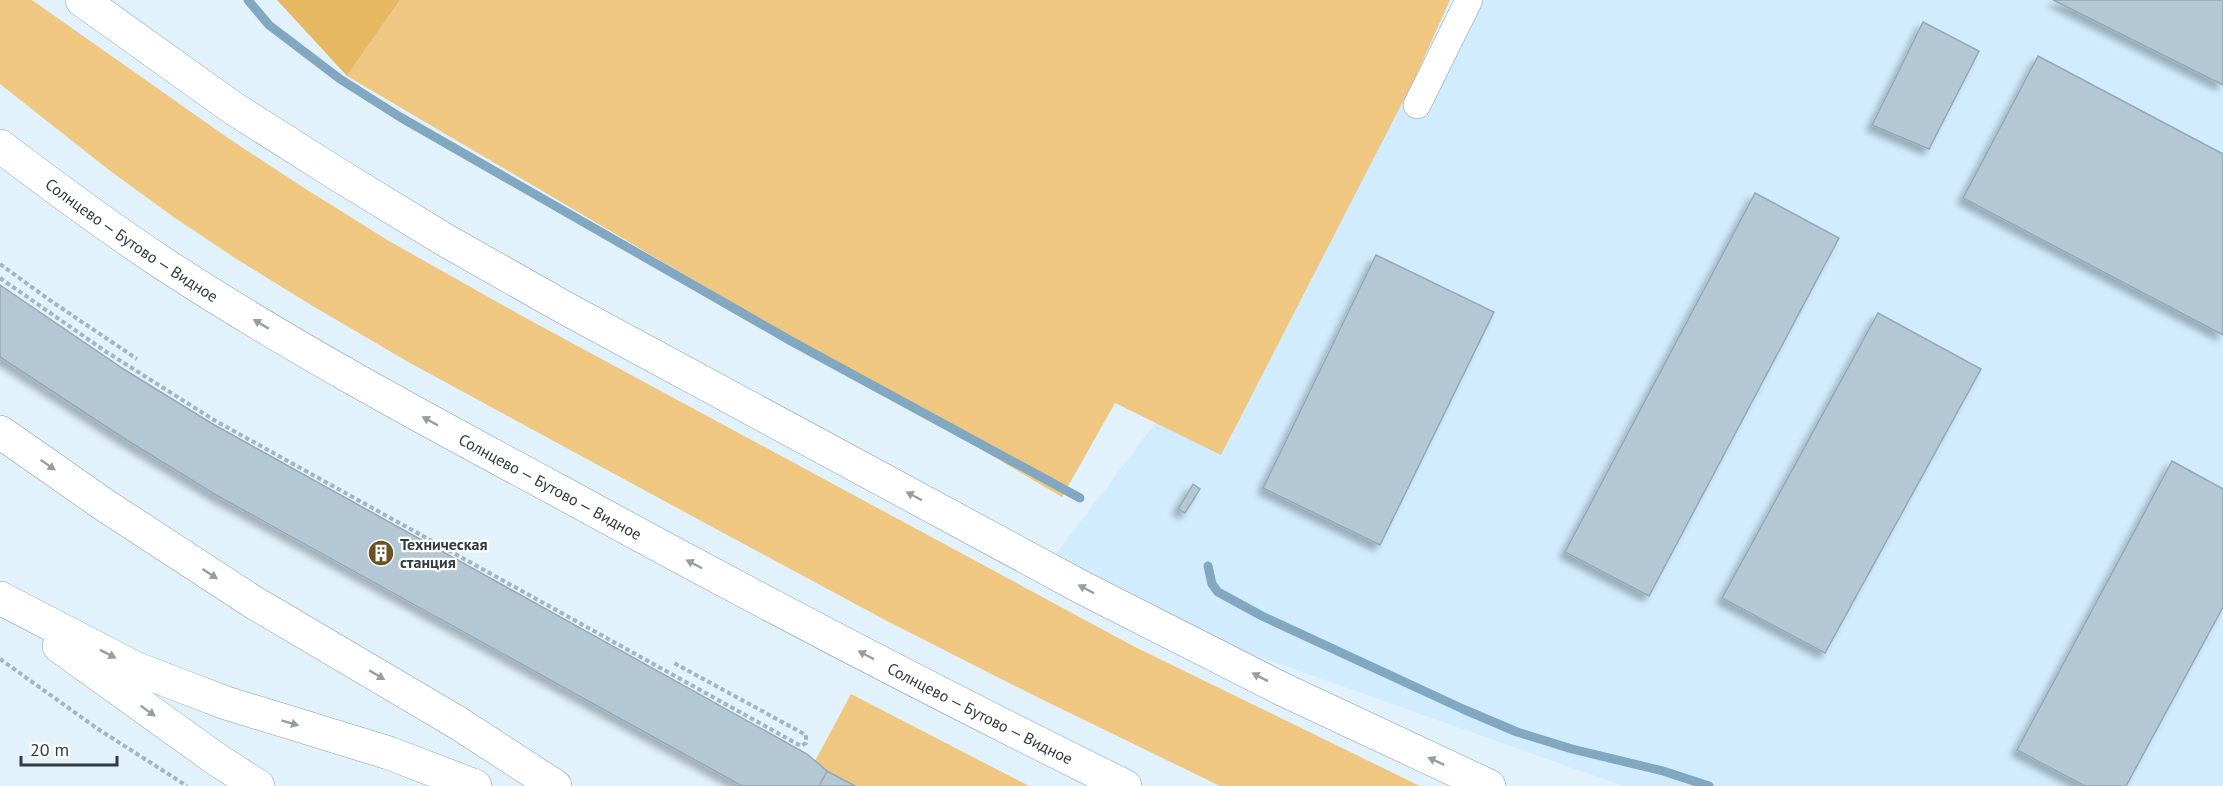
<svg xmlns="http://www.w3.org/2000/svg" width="2223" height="786" viewBox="0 0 2223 786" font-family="'PT Sans',sans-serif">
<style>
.built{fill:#d0ecfe}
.green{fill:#efc780}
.forest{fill:#e7b862}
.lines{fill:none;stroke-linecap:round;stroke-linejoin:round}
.stream{stroke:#81a8c0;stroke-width:9}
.building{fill:#b3c8d4;stroke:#95a9b5;stroke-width:1.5;filter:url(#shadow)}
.minor-casing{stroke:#889ca8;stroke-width:28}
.secondary-casing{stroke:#889ca8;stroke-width:34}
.path{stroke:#a6b4be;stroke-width:4;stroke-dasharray:4.5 3;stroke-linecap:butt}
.minor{stroke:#fff;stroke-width:27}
.secondary{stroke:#fff;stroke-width:33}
.oneway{fill:#999da0}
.labels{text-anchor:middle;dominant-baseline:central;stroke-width:4.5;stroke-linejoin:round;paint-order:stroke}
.street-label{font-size:16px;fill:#333b41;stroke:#fff}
.poi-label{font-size:16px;font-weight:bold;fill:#333b41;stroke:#fff;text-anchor:start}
</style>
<defs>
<filter id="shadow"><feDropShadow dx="-5.5" dy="5.5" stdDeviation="3" flood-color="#0004"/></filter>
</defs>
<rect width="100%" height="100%" fill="#e1f2fd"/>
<!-- built -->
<path class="built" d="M1475,0H2223V786H1623L1038,578Z"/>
<!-- green -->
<path class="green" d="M0,0H32L228,138L301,186L389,241L522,316L1135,647L1420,786H1220L1035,696L887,621L716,529L410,363L311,305L238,260L175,218L109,170L0,84Z
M400,0H1450L1415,78L1221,455L1115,403L1062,497L347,76Z
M851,694L1029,786H855L827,771L815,761Z"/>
<!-- forest -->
<path class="forest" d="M277,0H400L347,76Z"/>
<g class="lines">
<!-- stream -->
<path class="stream" d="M248,0L269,25L340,79L400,117L791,341L1080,498
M1208,566L1212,584L1218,592L1262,616L1463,709L1517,732L1572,749L1663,771L1709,786"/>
</g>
<!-- building -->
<path class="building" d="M2053,0H2223V85Z
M1923,22L1979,51L1929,149L1872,125Z
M2038,56L2223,154V335L1963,198Z
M1755,193L1839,238L1649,596L1565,552Z
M1376,255L1494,312L1380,545L1263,488Z
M0,285L125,370L211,423L807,754L827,771L819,786H742L216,495L125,439L0,357Z
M1878,313L1981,369L1825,653L1722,598Z
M2172,461L2223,489V607L2126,786H2085L2017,750Z
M1193,484L1200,489L1185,513L1178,509Z
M827,771L855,786H819Z"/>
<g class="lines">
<defs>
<path id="minor" d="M1417,105L1469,0"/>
<g id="secondary">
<path d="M82,0L233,108L337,174L445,240L567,309L1083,588L1284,690L1489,786"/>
<path id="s1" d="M0,146C54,187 108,227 164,264C291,347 425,419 559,491C745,593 934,692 1125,786"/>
<path d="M0,432L106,506L253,602L458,723L555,786"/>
<path d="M0,598L135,668L184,687L226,703L389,753L475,786"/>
<path d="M59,646L216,759L258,786"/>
</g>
</defs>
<!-- minor casing -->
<use href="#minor" class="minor-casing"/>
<!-- secondary casing -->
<use href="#secondary" class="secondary-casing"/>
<!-- path -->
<path class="path" d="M0,264L51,301L137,359
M0,278L105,351L214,420L801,746L806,743V735L674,663
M0,659L98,729L187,786"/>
<!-- minor -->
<use href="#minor" class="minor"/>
<!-- secondary -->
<use href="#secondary" class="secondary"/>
</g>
<!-- one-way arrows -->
<defs><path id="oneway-solid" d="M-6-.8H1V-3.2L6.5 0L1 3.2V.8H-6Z" transform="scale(1.5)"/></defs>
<g class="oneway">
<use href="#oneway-solid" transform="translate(261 324) rotate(-149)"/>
<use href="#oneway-solid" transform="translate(430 421) rotate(-151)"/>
<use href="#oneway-solid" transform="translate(48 465) rotate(35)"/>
<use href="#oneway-solid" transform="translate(914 496) rotate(-152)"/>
<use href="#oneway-solid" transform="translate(694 564) rotate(-152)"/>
<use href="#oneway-solid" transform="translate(210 574) rotate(33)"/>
<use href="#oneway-solid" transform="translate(1086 589) rotate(-152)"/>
<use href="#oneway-solid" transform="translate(108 654) rotate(27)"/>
<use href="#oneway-solid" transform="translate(866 655) rotate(-152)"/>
<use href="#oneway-solid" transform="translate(377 675) rotate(31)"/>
<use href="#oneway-solid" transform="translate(1260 677) rotate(-153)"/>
<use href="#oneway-solid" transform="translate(148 711) rotate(35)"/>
<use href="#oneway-solid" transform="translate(290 723) rotate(17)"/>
<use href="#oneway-solid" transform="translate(1436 761) rotate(-155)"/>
</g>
<!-- icons -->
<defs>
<symbol id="building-disc" viewBox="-11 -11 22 22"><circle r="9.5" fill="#6b5223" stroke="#fff"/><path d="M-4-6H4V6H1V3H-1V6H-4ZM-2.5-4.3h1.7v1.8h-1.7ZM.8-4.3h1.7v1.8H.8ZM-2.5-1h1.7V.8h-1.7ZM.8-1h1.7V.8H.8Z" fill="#fff"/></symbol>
</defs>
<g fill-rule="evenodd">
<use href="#building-disc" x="366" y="538" width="30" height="30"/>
</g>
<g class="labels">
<!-- street labels -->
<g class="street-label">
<text stroke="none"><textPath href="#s1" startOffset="162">Солнцево — Бутово — Видное</textPath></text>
<text stroke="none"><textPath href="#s1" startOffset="648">Солнцево — Бутово — Видное</textPath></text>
<text stroke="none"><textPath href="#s1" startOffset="1134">Солнцево — Бутово — Видное</textPath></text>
</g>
<!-- poi labels -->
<g class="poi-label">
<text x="400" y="544">Техническая<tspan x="400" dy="18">станция</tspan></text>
</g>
</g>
<!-- scale -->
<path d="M21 756v9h96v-9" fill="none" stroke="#333b41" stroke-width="3"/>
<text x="30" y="756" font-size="18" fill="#333b41" stroke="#ffffff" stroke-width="4.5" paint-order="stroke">20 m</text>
</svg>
